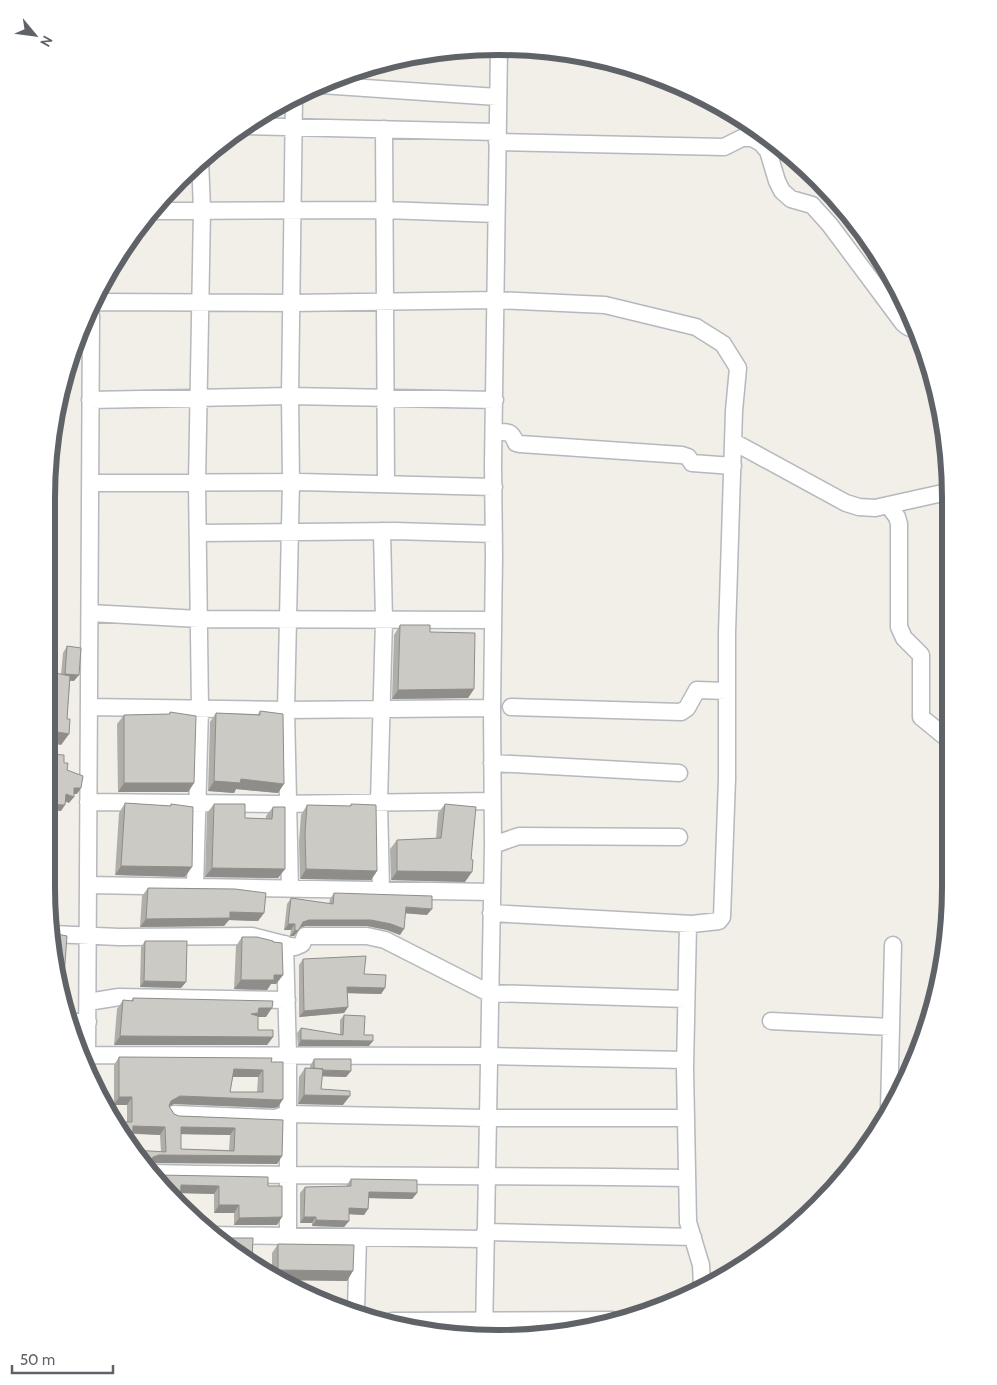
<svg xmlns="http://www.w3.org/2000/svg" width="997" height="1385" viewBox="0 0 997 1385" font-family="Cabin,sans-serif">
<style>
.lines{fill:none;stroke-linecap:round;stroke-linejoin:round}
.minor-casing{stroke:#b5b8bc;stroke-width:19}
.minor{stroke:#fff;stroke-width:16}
.wall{fill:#afaea9;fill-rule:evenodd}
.shaded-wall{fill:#8f8d8a}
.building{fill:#cccac5;stroke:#8f8d8a;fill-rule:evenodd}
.rim{fill:none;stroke:#5f6368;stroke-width:6}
</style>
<rect width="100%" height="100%" fill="#f1efe8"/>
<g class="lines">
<defs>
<path id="minor" d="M321,85L497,97
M246,126L497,132
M384,129L386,484
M497,142L724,147L742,138H752L761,143L768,151L777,181L782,191L791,199L812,205L830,225L903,323C907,327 911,330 917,328
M157,211L385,210L496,214
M96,302L292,303L496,300L605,305L696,327L723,344L738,368L734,411L727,633V779L722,917L719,921L692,924L491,913
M90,400L290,396L495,400
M495,432C507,432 511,430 516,443L520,444L682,455L688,457L692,463L733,466
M734,442L846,503L859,507L875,508L947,492
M90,483L299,482L494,487
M888,505L897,517L899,524V627L904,638L921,655V717L949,740
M198,533L395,531L494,534
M90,613L199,619L493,620
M89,707L286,710L492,708
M511,707L681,712L687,708L697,690L727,691
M492,763L679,773
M88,802L278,804L492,801
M493,845L519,836L679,837
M88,885L492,892
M195,887L200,709L197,483L202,210L200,159
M290,889L286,710L291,482L290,396L294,97
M381,890L379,802L384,620L382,531
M688,924L685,1069L688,1222L701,1265L702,1285
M52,934L119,937L252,936L295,947L302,944L305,936H367L385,940L489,993L686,999
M285,944L288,1056V1236
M88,1002L119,997L287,1000
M771,1021L891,1027
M70,1022H88
M87,1055L488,1056L685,1060
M87,1061L91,315
M889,1111L893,945
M174,1114L275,1118L287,1114L487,1118H686
M153,1173C331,1177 509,1175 686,1178
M485,1232L693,1237
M212,1235L484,1239
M356,1310L358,1237
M392,1321L613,1320
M484,1335L493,845L492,708L494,556L493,465L499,48"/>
</defs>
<!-- minor casing -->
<use href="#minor" class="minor-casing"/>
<!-- minor -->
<use href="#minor" class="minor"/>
</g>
<!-- wall -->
<path class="wall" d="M400,625L430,632L474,689L468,698L392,699L394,635Z
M67,646L74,681H70L67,719L69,734L61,745V674L63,653Z
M260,711L278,793L236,789L234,793L208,791L210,722L216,713L258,714Z
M170,712L194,783L188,792H118L117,724L124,715L169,714Z
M125,803L170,806L171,804L185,877L115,875L119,813Z
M214,804L245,818L266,819V816L273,807L285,869L278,878L205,877L207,813Z
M351,804L377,871L371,880L300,879L299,842L301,815L307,805L350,806Z
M445,804L465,882L391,880L390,849L397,840L436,839L438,813Z
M148,888L264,913L258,921L229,920L224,926L140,927L142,896Z
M334,893L427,915L405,913L400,935L387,930L367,926H305L300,928L294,936H290L291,930H284L287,904L291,898L329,904L330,899Z
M242,937L283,975L276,984H271L267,990L234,989L236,946Z
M145,941L186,982L181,988L140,987L141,947Z
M303,959L364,974L385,988L381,994L347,993L348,1007L344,1013L299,1017V965Z
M133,998L266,1017H258V1030L273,1037L267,1045H114L117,1009L123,1000L131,1001Z
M344,1015L364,1035L369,1046H298L297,1033L301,1028L340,1035V1020Z
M119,1057L271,1062L283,1099L278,1107L274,1108L174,1104L169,1106L174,1114L179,1116L283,1120L282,1156L277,1164L153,1163L134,1150L161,1152L160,1135L133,1134L122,1138L118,1128L122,1122H127V1105H114V1065ZM233,1077H258L257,1092H230ZM181,1134L230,1135L229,1150L181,1149Z
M314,1059L351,1071L346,1077L322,1076L321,1089L343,1105L298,1104L299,1077L305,1068H310V1066Z
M158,1175L268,1186L277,1225H234V1213H214V1194L181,1193Z
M351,1179L417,1193L412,1199L369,1198L368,1209L364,1215L349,1214V1221L344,1227L312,1226V1223H300V1193L305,1187L346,1186Z
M231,1238L252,1261L226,1244Z
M278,1244L347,1281L280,1280L272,1274V1253Z"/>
<!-- shaded-wall -->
<path class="shaded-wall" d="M65,674L79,675L74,681L60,680Z
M474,689L468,698L392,699L398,690Z
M46,730L69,734L61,745L46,742Z
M241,779L284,784L278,793L236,789L234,793L208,791L214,781Z
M124,783H194L188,792H118Z
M74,788H81L77,794H69Z
M66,794L74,797L69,803L61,800Z
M46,804L65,805L61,811L46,810Z
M121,866L192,867L185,877L115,875Z
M212,868L285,869L278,878L205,877Z
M306,869L377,871L371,880L300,879Z
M397,871L472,872L465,882L391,880Z
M406,907L432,909L427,915L402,913Z
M230,912L264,913L258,921L229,920L224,926L140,927L146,919Z
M309,920H371L391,924L404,929L400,935L387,930L367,926H305L299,928L303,922Z
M288,924H295L291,930H284Z
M295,930L298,931L294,936H290Z
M274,975H283L276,984H271L267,990L234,989L241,980Z
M144,981L186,982L181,988L140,987Z
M347,987L385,988L381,994L343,993Z
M348,1007L344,1013L299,1017L304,1011Z
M259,1008H272L266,1017H256L245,1023Z
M120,1036L273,1037L267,1045H114Z
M301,1040L373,1041L369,1046H298Z
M234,1069L263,1070L258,1077H228Z
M314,1070L351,1071L346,1077L310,1076Z
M304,1095L350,1096L343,1105L298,1104Z
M180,1096L283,1099L278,1107L274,1108L174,1104L166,1108L171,1101Z
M119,1097H132L127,1105H114Z
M133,1126L165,1127L160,1135L128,1133Z
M181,1127L235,1128L230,1135L175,1134Z
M159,1155L282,1156L277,1164L153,1163L148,1165L153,1157Z
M181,1185L219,1186L214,1194L176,1193Z
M369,1192L417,1193L412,1199L365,1198Z
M219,1205H239L234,1213H214Z
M349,1208L368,1209L364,1215L345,1214Z
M282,1217L277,1225H234L239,1218Z
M304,1217H316L312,1223H300Z
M316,1220L349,1221L344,1227L312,1226Z
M278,1270L353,1271L347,1281L280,1280L274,1276Z"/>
<!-- building -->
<path class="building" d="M400,625H430V632L475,633L474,689L398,690Z
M67,646L81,648L79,675L65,674Z
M46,671L70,676L67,719H70L69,734L46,730Z
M260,711L283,714L284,784L241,779L240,783L214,781L216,713L260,715Z
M170,712L196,716L194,783H124V715L170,714Z
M46,754L64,755V763H68L67,770L83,776L81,788H74V797L66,794L65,805L46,804Z
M125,803L171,806V804L193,807L192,867L121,866Z
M214,804H245V818L272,819L273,807H285V869L212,868Z
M351,804L376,805L377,871L306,869L305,833L307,805L351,806Z
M445,804L476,807L471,859L473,860L472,872L397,871V840L441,838Z
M46,828H47L46,851Z
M148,888L235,889L266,893L264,913L230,912V918L146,919Z
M334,893L432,896V909L406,907L404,929L391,924L371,920H309L303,922L298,931L295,930V924H288L291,898L333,904Z
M48,901L57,902L55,916L51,919Z
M52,933L67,936L62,1004Z
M242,937H257L273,941V942L282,943L283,975H274V980H241Z
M145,941H187L186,982L144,981Z
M366,956L364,974L386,975L385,988L347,987L348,1007L304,1011L303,959Z
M133,998L273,1001L272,1008H259L258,1013L251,1014L258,1016V1030H273V1037L120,1036L123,1000L133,1001Z
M344,1015L365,1016L364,1035H373V1041L301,1040V1028L343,1035Z
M119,1057L272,1058L271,1062H283V1099L279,1100L180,1096L171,1101L169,1106L174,1114L179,1116L283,1120L282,1156L159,1155L153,1157L148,1165L149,1168L134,1150L166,1152L165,1127L133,1126L132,1149L122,1138V1122H132V1097H119ZM234,1069L263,1070V1092H230ZM181,1127L235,1128L234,1151L181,1149Z
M314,1059H351V1071L322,1070L323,1069L314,1068Z
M305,1068L323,1069L321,1089L350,1091V1096L304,1095Z
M153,1172L158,1175L268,1177V1186H282V1217L239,1218V1205H219V1186L181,1185L180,1204Z
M351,1179L417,1180V1193L369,1192L368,1209L349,1208V1221L316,1220V1217H304L305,1187L351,1186Z
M231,1238H253L252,1261L228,1245H230Z
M278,1244L354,1245L353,1271L278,1270Z"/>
<!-- crop -->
<path d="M0 0H997V1385H0ZM498 55H499A443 443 0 0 1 942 498V887A443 443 0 0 1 499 1330H498A443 443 0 0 1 55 887V498A443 443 0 0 1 498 55Z" fill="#fff" fill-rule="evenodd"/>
<path class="rim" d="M498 55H499A443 443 0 0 1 942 498V887A443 443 0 0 1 499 1330H498A443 443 0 0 1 55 887V498A443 443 0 0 1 498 55Z"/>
<!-- north arrow -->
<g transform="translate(35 35) rotate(119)" stroke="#ffffff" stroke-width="4" paint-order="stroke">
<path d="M0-4L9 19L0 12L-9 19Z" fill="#5f6368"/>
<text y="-8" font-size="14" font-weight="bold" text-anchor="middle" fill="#5f6368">N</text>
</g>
<!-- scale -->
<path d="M12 1365v8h101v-8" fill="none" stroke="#5f6368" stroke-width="2.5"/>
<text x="20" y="1365" font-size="15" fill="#5f6368" stroke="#ffffff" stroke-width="4" paint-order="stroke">50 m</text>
</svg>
